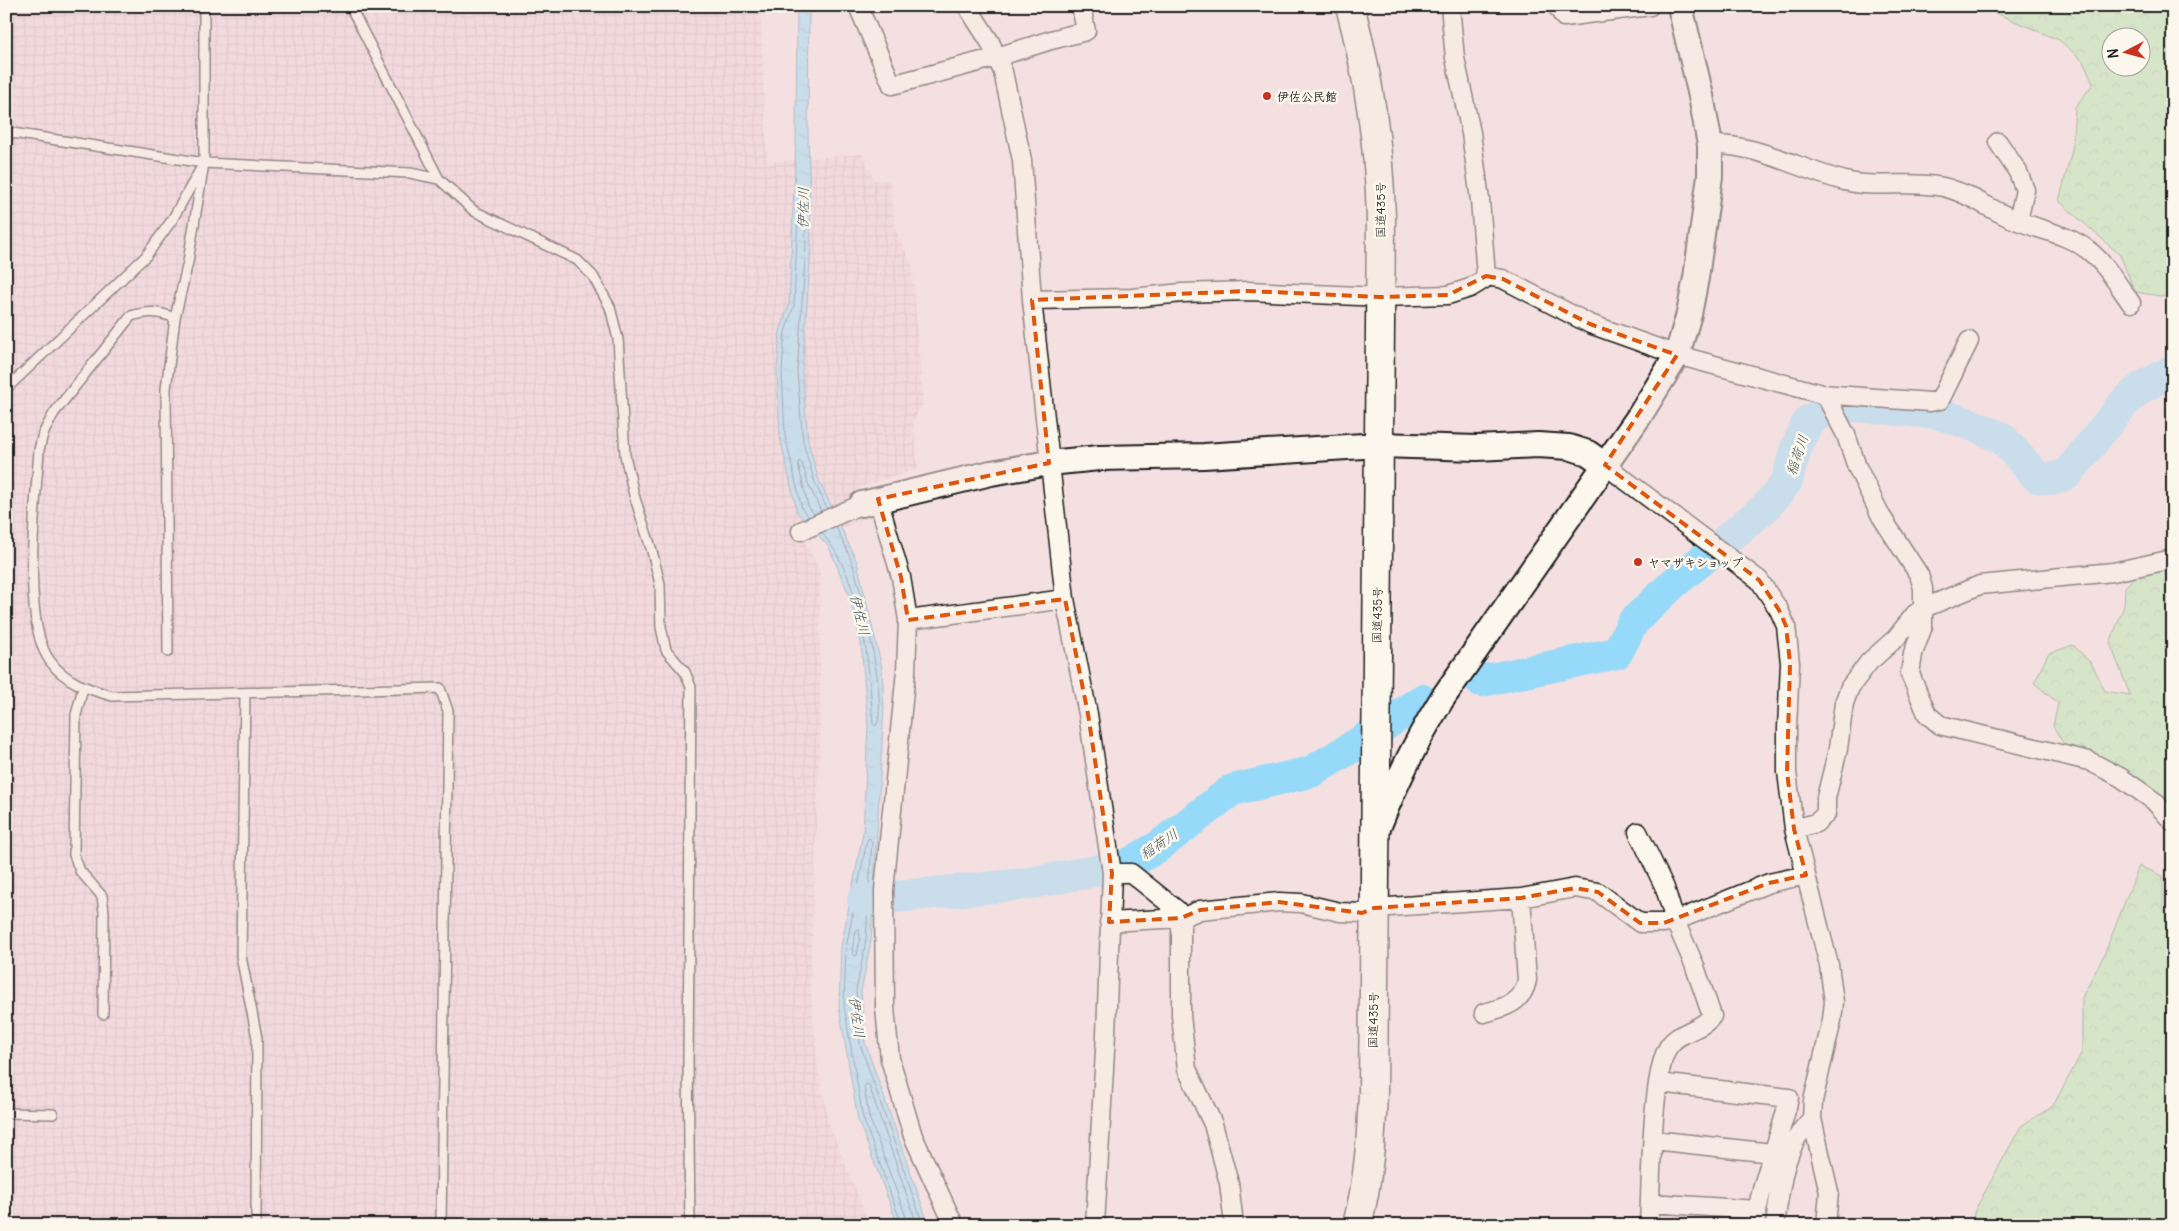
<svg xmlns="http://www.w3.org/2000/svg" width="2179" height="1231" viewBox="0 0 2179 1231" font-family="Delius,'Klee One',sans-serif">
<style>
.industrial{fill:url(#industrial-grid)}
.forest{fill:url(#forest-crowns);stroke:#668264;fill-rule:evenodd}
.water{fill:url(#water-ripples);stroke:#668da1}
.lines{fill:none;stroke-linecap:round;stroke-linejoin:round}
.shore{stroke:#4d6874;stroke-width:1}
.river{stroke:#97d9f9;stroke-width:32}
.lane-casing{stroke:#1c1c1c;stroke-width:12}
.street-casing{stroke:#1c1c1c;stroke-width:21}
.secondary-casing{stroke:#1c1c1c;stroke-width:28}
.highway-casing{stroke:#1c1c1c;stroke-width:31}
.lane{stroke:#fbf7ec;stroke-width:9}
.street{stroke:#fbf7ec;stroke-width:18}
.secondary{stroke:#fbf7ec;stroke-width:24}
.highway{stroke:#fbf7ec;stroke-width:28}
.marked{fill:none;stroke:#de560d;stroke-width:4;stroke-dasharray:10 6;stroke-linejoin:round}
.poi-dot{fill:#c8321e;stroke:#fbf7ec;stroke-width:2}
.labels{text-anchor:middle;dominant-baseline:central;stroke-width:5;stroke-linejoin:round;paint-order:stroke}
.poi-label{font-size:12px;font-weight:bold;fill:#1c1c1c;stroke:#fbf7ec;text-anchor:start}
.street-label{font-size:12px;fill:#1c1c1c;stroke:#fbf7ec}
.water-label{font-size:14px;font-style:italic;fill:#41555e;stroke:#fbf7ec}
</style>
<defs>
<pattern id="industrial-grid" width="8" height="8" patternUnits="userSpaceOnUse" patternTransform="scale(1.25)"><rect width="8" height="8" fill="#efd0d8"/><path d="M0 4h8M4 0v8" fill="none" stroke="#ccb2b9"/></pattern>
<pattern id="forest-crowns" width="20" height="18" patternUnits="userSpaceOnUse" patternTransform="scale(1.25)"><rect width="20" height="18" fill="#b1e9ac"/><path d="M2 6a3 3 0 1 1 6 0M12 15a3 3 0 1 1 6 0" fill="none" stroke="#98c793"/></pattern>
<pattern id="water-ripples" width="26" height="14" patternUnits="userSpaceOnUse" patternTransform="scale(1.25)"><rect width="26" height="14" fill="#97d9f9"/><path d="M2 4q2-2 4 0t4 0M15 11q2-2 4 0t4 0" fill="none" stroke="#82bad5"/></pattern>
</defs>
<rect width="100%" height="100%" fill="#f4e0e0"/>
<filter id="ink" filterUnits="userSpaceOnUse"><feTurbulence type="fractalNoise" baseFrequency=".02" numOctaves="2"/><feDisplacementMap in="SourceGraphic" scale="10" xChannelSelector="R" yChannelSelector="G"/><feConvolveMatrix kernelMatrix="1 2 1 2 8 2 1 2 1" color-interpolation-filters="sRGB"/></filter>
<g filter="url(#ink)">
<!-- industrial -->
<path class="industrial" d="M6,6H760L767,162L862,154L874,180L890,181L895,228L912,266L923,404L913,421L918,469L860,487L872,516L805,542L820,572V739L810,982L818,1070L830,1127L870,1225H6Z"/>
<!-- forest -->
<path class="forest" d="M1979,6H2173V298L2135,292L2120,255L2059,201L2072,150L2075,107L2093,84L2083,61L2059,40ZM2112,38H2142V68H2112Z
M2173,564V814L2118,766L2065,746L2053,726L2058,703L2034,683L2048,654L2073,645L2092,664L2105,691L2130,695L2110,643L2124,606L2125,587L2141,571Z
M2139,866L2163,876V909L2170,924H2173V1225H1973L1974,1212L2021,1126L2053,1106L2082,1052V997L2104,955Z"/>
<!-- water -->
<path class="water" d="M797,6H809L808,130L811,247L802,372L808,441L818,478L857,562L882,668L884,707L871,941L861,992L865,1043L929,1225H898L858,1120L839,1007L841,947L863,833L868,725L861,643L849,595L829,547L797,512L780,437L777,370L780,331L789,305L796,142Z"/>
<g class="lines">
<!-- shore -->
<path class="shore" d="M814,514L808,506L798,464L799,461L802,463L808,483L821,511
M809,517L802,509L785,436L782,370L785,332L794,306L799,189L802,187L804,189L806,247L797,372L803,442L814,480L827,509
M822,533C863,580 869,664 873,724L876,726C889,706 861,591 853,565C849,552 841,539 836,527
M859,929L860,939L857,955L854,956L852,949L856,931Z
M902,1225L863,1118L844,1006L846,948L867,840L869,838L872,841L866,940L856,991L860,1044L923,1225
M909,1225L869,1117L864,1087L866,1084L869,1085L917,1225"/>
<!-- river -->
<path class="river" d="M1481,681L1617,653L1633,622L1674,583L1766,507L1787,481L1795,451L1808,421L1825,411L1846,405L1936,413L1970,424L2002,438L2037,477L2054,479L2068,473L2123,404L2141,388L2173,370
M863,900L1025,884L1127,865L1159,846L1232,790L1311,772L1357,744L1422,700"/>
<defs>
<path id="lane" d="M204,6V163L188,262L175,318C158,311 148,311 131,316L54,413L43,434L39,450C36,500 21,622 50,661C65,682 88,689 112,696L440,688L448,711L441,1225
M6,132L204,163L410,173L439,179L350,6
M439,179L474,211L577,260L593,276L610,307L618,339L625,455L634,495L652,551L660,584L661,627L666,650L685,672L691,687L688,1060L690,1225
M6,389L146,256L172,220L200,170
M168,652L166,389L175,318
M83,688L76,715L74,855L80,871L102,896L104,912L103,1014
M245,693L241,956L257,1038L256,1225
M6,1113L53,1114"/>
<path id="street" d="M858,6L892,85L997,57L1051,40L1086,31L1081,6
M967,6L990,42L1003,72L1022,160L1032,300L1065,599L1088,714L1112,873L1106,1034L1095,1225
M1557,6L1564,17L1650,6
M1998,142L2018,172L2025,190L2018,221
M1710,145C1756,143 1800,170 1845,181C1876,189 1911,180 1943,187C1970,193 1993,212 2018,221C2041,230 2069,235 2088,250C2106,264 2118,285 2131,303
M1486,276L1503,279L1590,324L1677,355L1822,394L1930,402L1940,400L1969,341
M1032,300L1132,298L1182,293L1248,291L1380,297L1448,295L1470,288L1483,280L1486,276L1480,200L1471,133L1455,58L1450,6
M1822,394L1828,400L1846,435L1857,467L1881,516L1919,575L1923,588V626L1913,654L1910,674L1927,714L1940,725L2089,761L2120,777L2154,801L2173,822
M1605,465L1759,580L1779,610L1786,626L1790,663L1787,728V772L1794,829L1829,965L1834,1002L1832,1020L1813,1101L1812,1119L1829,1192L1826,1225
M878,499L901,577L908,620L906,671L884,890L885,1008L890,1059L913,1136L954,1225
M801,531L862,504
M908,620L1065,599
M1794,829L1816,823L1826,814V798L1838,749L1844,703L1850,687L1869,662L1896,638L1915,614L1924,608L1980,585L2113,572L2173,559
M1638,832L1665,888L1675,921L1694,964L1712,1016C1701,1031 1680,1030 1669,1046C1651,1071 1651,1189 1649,1225
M1112,873H1131L1177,910L1181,918V1016L1187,1069L1213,1124L1229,1183L1234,1225
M1109,922L1181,918L1200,910L1279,902L1301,903L1340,912L1362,913L1374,908L1521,898L1575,888L1598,892L1640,923H1664L1675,921L1769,883L1806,875
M1484,1013C1503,1008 1523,1003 1527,980L1521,898
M1659,1083L1789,1098C1780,1141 1760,1181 1755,1225
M1653,1140L1772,1153
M1650,1203L1757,1210
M1775,1225C1780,1189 1784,1144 1812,1119"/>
<path id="secondary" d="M862,504L991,473L1049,463L1099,458L1204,456L1379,445L1477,448L1538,445L1569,447L1588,453L1605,465
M1378,828C1396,782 1416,741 1442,699L1640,415L1677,355L1689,314L1696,278L1710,176V145L1701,96L1680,6"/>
<path id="highway" d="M1350,6C1369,77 1379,144 1381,217L1373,1093C1371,1140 1369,1179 1357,1225"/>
</defs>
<!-- lane casing -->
<use href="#lane" class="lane-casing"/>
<!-- street casing -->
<use href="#street" class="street-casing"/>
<!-- secondary casing -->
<use href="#secondary" class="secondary-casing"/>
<!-- highway casing -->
<use href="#highway" class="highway-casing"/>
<!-- lane -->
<use href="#lane" class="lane"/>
<!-- street -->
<use href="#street" class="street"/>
<!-- secondary -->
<use href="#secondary" class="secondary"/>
<!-- highway -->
<use href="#highway" class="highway"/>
</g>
</g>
<!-- marked area -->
<path d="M0 0H2179V1231H0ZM1486,276L1503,279L1590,324L1677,355L1605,465L1759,580L1779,610L1786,626L1790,663L1787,772L1794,829L1806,875L1769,883L1664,923H1640L1598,892L1575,888L1521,898L1374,908L1362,913L1279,902L1200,910L1181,918L1109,922L1112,873L1088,714L1065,599L908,620L901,577L878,499L1049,463L1032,300L1248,291L1380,297L1448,295Z" fill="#f4e0e0" fill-opacity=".55" fill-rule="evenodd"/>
<path class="marked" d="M1486,276L1503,279L1590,324L1677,355L1605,465L1759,580L1779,610L1786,626L1790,663L1787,772L1794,829L1806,875L1769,883L1664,923H1640L1598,892L1575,888L1521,898L1374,908L1362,913L1279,902L1200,910L1181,918L1109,922L1112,873L1088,714L1065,599L908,620L901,577L878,499L1049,463L1032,300L1248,291L1380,297L1448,295Z"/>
<!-- markers -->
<g class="poi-dot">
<circle cx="1267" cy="96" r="5"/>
<circle cx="1638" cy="562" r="5"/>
</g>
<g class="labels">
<!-- poi labels -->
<g class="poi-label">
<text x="1277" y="96">伊佐公民館</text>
<text x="1648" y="562">ヤマザキショップ</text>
</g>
<!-- street labels -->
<g class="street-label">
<text transform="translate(1380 210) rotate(-90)">国道435号</text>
<text transform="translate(1377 615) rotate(-89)">国道435号</text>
<text transform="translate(1373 1020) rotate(-89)">国道435号</text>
</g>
<!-- water labels -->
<g class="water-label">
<text transform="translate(803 208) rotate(-89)">伊佐川</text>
<text transform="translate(1797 455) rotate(-71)">稲荷川</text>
<text transform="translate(860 615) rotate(76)">伊佐川</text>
<text transform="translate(1159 844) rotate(-34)">稲荷川</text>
<text transform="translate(857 1017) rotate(82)">伊佐川</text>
</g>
</g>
<!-- margin -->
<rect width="2179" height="1231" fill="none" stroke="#fbf7ec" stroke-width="25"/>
<rect x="12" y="12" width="2154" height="1206" fill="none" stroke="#1c1c1c" stroke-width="2" filter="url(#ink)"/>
<!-- north arrow -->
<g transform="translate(2126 52) rotate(264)"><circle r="24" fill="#fbf7ec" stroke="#a29f99"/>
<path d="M0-4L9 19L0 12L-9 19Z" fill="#c8321e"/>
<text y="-8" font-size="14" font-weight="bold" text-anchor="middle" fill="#1c1c1c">N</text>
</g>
</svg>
